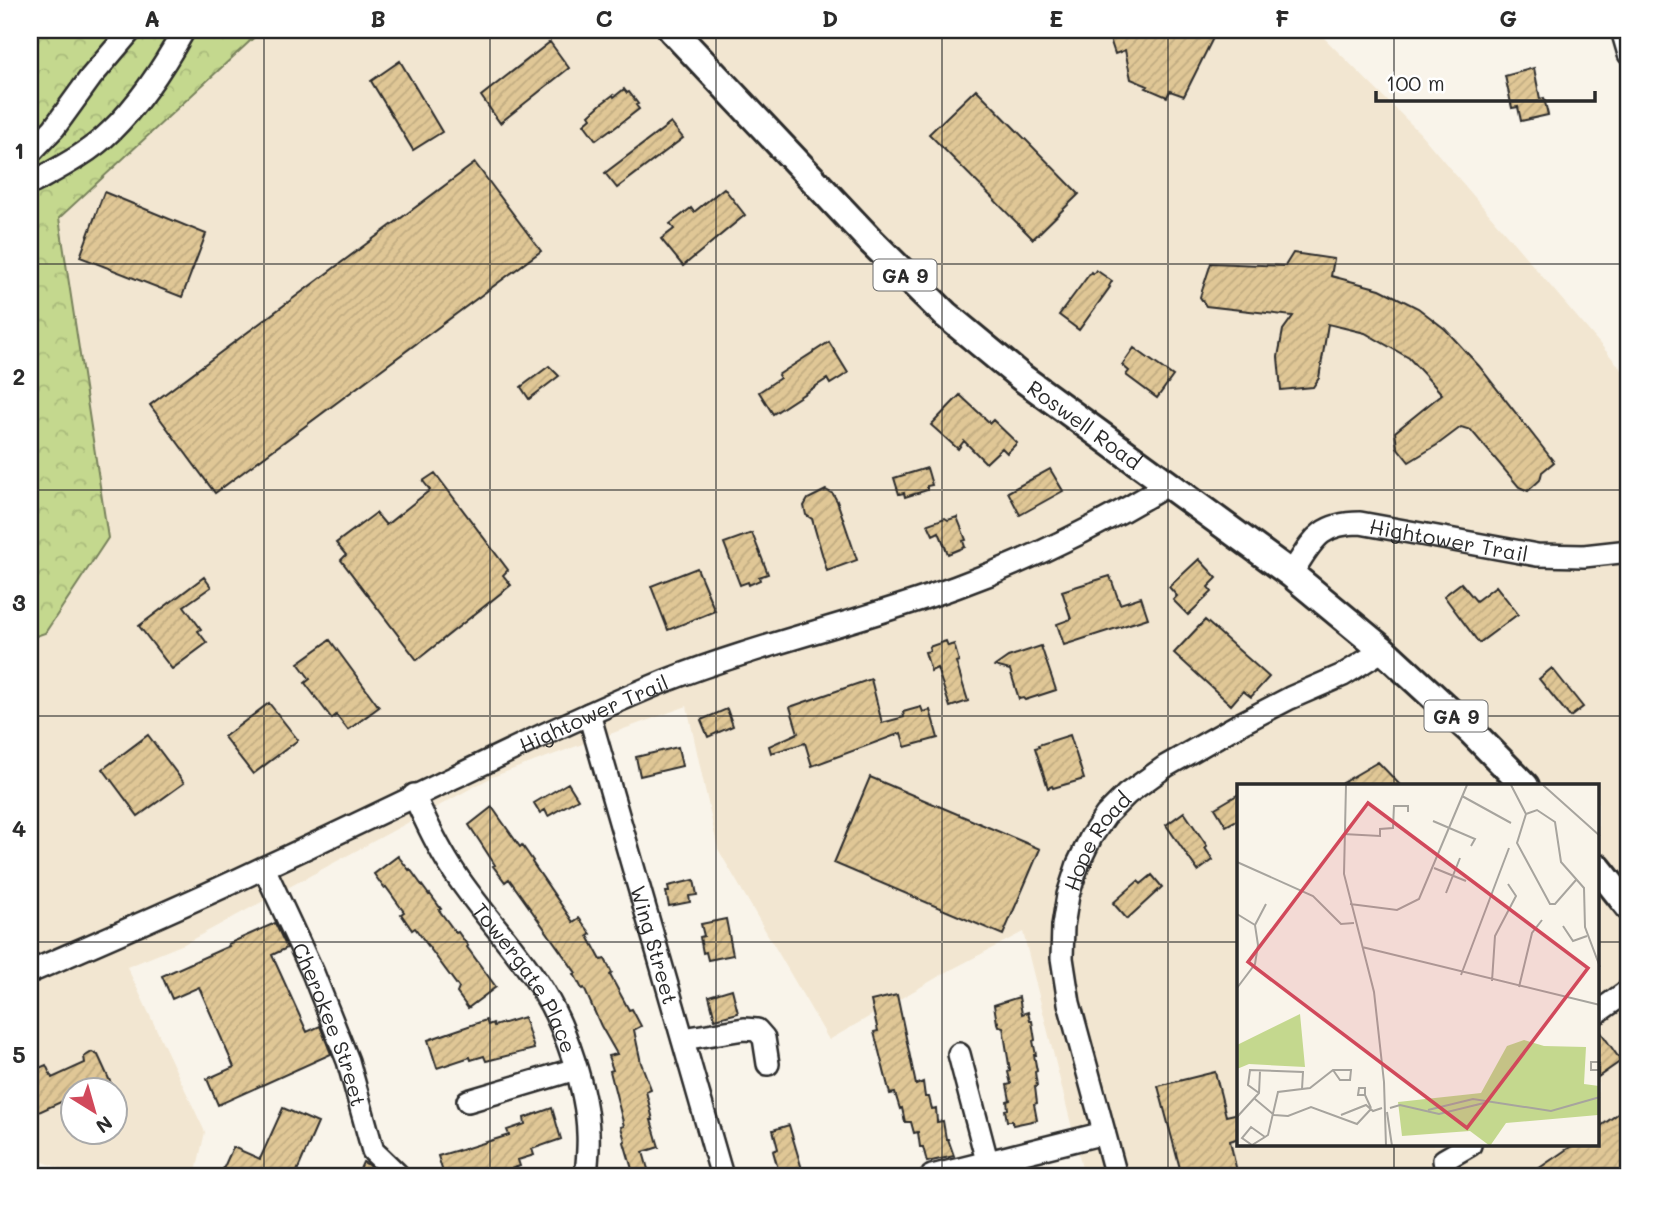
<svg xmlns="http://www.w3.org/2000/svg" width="1659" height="1206" viewBox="0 0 1659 1206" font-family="Mali,sans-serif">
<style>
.built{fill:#f2e6d1;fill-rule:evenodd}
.forest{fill:url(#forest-crowns);stroke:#78825c;stroke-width:2}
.building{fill:url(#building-hatch);stroke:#2b2b2b;stroke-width:2}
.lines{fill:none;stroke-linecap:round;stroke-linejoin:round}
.minor-casing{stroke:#2b2b2b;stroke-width:26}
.major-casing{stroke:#2b2b2b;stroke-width:32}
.minor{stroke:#fff;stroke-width:21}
.major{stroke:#fff;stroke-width:26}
.grid{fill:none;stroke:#2b2b2b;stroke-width:2;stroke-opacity:0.55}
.labels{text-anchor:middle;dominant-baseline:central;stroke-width:5;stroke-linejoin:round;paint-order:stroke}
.shield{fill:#fff;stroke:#6b6b6b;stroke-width:2}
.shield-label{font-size:19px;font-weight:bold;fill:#2b2b2b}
.street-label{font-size:21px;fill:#2b2b2b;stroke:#fff}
.inset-road{fill:none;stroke:#a7a49e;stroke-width:2}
.view{fill:#d1495b;fill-opacity:0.15;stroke:#d1495b;stroke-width:3.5}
.inset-edge{fill:none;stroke:#2b2b2b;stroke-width:3.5}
.neatline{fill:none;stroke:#2b2b2b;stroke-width:2.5}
.grid-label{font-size:23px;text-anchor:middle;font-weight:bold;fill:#2b2b2b}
</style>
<defs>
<pattern id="forest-crowns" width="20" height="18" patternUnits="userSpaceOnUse" patternTransform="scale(1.75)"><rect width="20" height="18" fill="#c4d88e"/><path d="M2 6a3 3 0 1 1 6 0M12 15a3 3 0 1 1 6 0" fill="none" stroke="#a9ba7b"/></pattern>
<pattern id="building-hatch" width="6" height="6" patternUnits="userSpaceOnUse" patternTransform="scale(1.75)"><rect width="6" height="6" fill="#e0c796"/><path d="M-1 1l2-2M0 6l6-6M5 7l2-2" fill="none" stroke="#c0ab81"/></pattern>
</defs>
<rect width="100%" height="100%" fill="#f9f4ea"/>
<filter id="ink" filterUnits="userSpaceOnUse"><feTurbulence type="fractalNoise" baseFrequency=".0143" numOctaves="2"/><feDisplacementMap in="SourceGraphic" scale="14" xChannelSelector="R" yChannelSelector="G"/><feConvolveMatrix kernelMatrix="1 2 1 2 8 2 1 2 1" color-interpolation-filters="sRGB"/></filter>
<g filter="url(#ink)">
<!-- built -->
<path class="built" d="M262,30H1316L1419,132L1629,378V1176H1084L1023,932L943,974L829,1040L718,849L687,706L492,777L184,944L127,967L205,1132L195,1176H81L30,1157V638L45,633L108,538L59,218ZM1239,786H1598V1145H1239ZM74,1090H116V1132H74Z"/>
<!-- forest -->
<path class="forest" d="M30,30H262L59,218L108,538L45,633L30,638Z"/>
<!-- building -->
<path class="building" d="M1143,30H1217L1184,96L1170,91L1167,97L1146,88L1148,86L1131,79L1125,50L1115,54L1109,36L1124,32L1126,35Z
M550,42L569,68L500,123L481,96Z
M400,61L442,132L413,150L371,81Z
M1534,68L1540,99L1544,98L1548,115L1521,121L1518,107L1512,108L1505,76Z
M624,89L627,93L629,92L638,104L636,105L639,109L612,130L611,129L596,140L584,124L591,118L589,115L601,104L613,95L614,97Z
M976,89L1079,194L1033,239L929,134Z
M671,123L683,138L617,188L605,173Z
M475,163L541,251L215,493L150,405Z
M724,188L745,215L683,266L661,239L674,229L670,224L691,208L694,212Z
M104,192L206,234L182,297L80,257Z
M1293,253L1334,259L1331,276L1380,289L1418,308L1445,329L1479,366L1554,462L1542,472L1540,480L1528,491L1519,487L1471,430L1461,427L1437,445L1409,462L1397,447L1395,432L1442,394L1409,358L1365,333L1328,324L1319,378L1313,387L1281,390L1278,357L1283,330L1293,316L1206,306L1200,297L1211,263L1285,266Z
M1096,270L1112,281L1109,286L1110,287L1079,330L1059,315L1091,272L1093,274Z
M829,342L848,373L830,384L827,379L773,414L759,392L780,378L778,375Z
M1134,348L1173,376L1157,398L1126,375L1129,371L1122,365Z
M549,366L559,376L529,399L521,387Z
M960,395L990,423L993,420L1017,443L1007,453L1002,448L986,463L964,441L958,449L931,425Z
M927,468L932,485L927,486V490L905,497L904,493L899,494L894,478Z
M1050,469L1063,491L1020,515L1008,492Z
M435,473L508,570L503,575L511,585L417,660L341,560L346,555L336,543L376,513L386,525L430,490L423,481Z
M826,490L833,494L837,501L857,560L827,571L812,519L806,515L804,506L808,499Z
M957,517L966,540L963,541L965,547L948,554L939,532L933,535L928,524L945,518L948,520Z
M752,533L768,574L759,577L760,580L749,585L748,582L740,585L724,543Z
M1199,559L1217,578L1208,587L1212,592L1188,615L1173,600L1177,596L1169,587Z
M697,568L715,611L668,630L651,586Z
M1110,576L1120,604L1141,597L1148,618L1064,645L1057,624L1071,619L1062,591Z
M204,577L211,587L184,606L201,629L198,631L207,643L172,669L139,626Z
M1461,583L1476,601L1496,586L1518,614L1479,643L1444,596Z
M1205,620L1269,677L1251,697L1243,691L1231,705L1174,653Z
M330,640L379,707L348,730L336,715L332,719L305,683L310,679L298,663Z
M946,641L948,646L954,644L959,661L956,662L968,701L950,707L937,668L931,671L925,652L930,651L929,647Z
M1041,646L1056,690L1025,700L1023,698L1019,699L1010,670L995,666L1008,657Z
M1552,668L1583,707L1570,717L1539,679Z
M871,679L882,723L904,717L903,712L921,707L923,712L930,710L938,738L905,747L901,733L812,766L805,743L771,753L769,746L798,733L790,707Z
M269,703L298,740L253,774L224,737Z
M727,709L733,726L708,737L701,720Z
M148,735L184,783L138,816L103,769Z
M1070,735L1084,779L1053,788L1052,786L1048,788L1035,748L1039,747L1038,745Z
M678,747L682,766L640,776L636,757Z
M1378,762L1401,786H1337Z
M870,777L1040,849L1003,935L834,863Z
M568,783L578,799L548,816L545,810L540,813L534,803Z
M1239,794V819L1226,826L1215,808Z
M492,807L520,847L522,845L533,861L532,862L573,922L579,918L591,934L588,936L601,960L605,959L612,973L610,975L629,1010L632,1009L641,1026L634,1030L641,1063L651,1089L646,1091L653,1120H651L659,1147L643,1152L650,1176H634L624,1142L625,1141L621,1127L624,1126L610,1071L613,1070L608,1056L617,1054L601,1026L584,988L582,989L574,974L576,973L509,879L505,882L493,866L495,865L469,825Z
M1184,812L1207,846L1205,848L1213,860L1198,871L1166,825Z
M398,856L409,870L410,869L429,895L430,894L441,909L439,910L456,933L458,932L468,946L467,947L496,987L468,1008L457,993L459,988L415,928L412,930L401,914L404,912L386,887L384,888L374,874Z
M1152,875L1162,887L1127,919L1113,903L1138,881L1141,884Z
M694,880L697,895L689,896L690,902L669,906L666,892H669L668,886Z
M726,919L733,955L708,960L706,952L703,953L700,937L704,936L701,924Z
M275,923L287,948L272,955L307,1032L320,1026L331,1054L218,1105L207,1079L234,1067L199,987L172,999L162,976L229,946L228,944Z
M732,989L738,1013L715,1019L709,996Z
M897,995L916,1085L923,1082L925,1097H929L932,1109L936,1108L937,1122L943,1121L946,1139H948L954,1156L927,1162L923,1147H920L918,1132L914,1133L911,1122H905L902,1108L900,1109L895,1093L890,1094L874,1032L878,1031L871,1001Z
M1019,997L1022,1014L1028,1012L1030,1021H1032L1035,1040L1033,1041L1036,1055H1034L1037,1071L1035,1072L1037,1086L1035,1087L1037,1103L1034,1104L1037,1120L1013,1125L1012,1121H1007L1005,1110L1008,1109L1007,1101L1010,1100L1007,1085L1011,1084L1008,1072L1010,1071L1003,1027L999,1026L998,1022L997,1023L994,1005Z
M524,1017L534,1049L486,1061L484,1056L471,1060L470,1057L437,1068L428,1040L486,1020L488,1025L493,1023L494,1026Z
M1598,1028L1621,1061L1598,1077Z
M92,1052L98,1055L114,1090H74V1119L65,1100L30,1116V1072L46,1065L52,1078L85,1063L84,1057Z
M1215,1072L1226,1116L1239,1113V1138L1230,1141L1238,1176H1182L1158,1086Z
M1629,1106V1176H1543L1538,1169L1573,1145H1598V1128Z
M283,1108L318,1123L295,1176H220L233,1147L260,1159Z
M552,1108L561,1139L532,1149L534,1155L518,1160L520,1166L507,1170L508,1176H494L493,1173L484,1176H444L438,1156L458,1150V1151L509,1135L507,1130L525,1124L524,1118Z
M789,1125L804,1176H780L773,1151L778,1149L773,1130Z
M363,1162L367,1164L380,1176H357Z"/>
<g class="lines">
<defs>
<g id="minor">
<path d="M1622,30L1629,54"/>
<path d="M30,153L54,128L91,77L131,30"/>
<path d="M30,183L34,182C61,167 89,153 111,131C141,102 164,66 184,30"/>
<path id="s1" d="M1291,574C1312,543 1317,523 1360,523L1537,555L1584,556L1629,551"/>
<path id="s2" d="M589,714L722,1176"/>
<path id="s3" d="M414,795C425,820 436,844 451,867C478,910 516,947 543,991C566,1028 587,1091 588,1133C589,1148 587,1162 586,1176"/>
<path id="s4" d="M264,868L313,973L348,1061L373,1151L397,1174V1176"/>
<path id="s5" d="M30,972C108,938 186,905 263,868C352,827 440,784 528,742C573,721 619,700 665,681C760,644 860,622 956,587C1030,560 1101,525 1169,484"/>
<path d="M1598,1012L1629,990"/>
<path d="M683,1039L744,1029L757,1030L764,1038L768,1064"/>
<path d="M959,1054L991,1176"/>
<path d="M468,1101L576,1069"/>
<path d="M932,1176L1104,1133"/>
<path id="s6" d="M1116,1176L1069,1003L1062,958L1063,926L1068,895L1078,864L1091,837L1106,815L1127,794L1166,766L1238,725L1290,698L1343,675L1383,650"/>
<path d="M1447,1176L1444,1160L1470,1145"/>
</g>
<g id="major">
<path id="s7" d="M672,30L872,242L945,314L1021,377L1291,574L1383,650L1472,732L1525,786"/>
<path d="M1598,868L1629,907"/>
</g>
</defs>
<!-- minor casing -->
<use href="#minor" class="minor-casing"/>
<!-- major casing -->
<use href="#major" class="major-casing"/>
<!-- minor -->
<use href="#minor" class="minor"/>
<!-- major -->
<use href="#major" class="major"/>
</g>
</g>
<!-- grid -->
<path class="grid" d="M264,30V1176M490,30V1176M716,30V1176M942,30V1176M1168,30V1176M1394,30V786M30,264H1629M30,490H1629M30,716H1629M30,942H1239M1598,942H1629M1394,1145V1176"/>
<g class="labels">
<!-- shield labels -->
<g class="shield">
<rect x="873.5" y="259.5" width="63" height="31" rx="5"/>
<rect x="1424.5" y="700.5" width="63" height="31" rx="5"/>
</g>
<g class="shield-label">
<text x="905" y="275">GA 9</text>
<text x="1456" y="716">GA 9</text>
</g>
<!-- street labels -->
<g class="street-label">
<text stroke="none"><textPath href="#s7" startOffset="572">Roswell Road</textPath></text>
<text stroke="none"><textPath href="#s1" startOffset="182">Hightower Trail</textPath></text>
<text stroke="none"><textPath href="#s5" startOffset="620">Hightower Trail</textPath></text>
<text stroke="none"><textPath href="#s6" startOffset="350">Hope Road</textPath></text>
<text stroke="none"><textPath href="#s2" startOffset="240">Wing Street</textPath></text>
<text stroke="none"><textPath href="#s3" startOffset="215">Towergate Place</textPath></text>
<text stroke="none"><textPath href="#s4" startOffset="170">Cherokee Street</textPath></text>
</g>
</g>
<!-- overview -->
<g transform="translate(1237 784)">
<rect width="362" height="362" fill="#f9f4ea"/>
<path d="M63,230L68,283L12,280L0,285V261ZM287,256L307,262L349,263L347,300L362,302L361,331L269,339L253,362L233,347L165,352L161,318L244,309L270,262Z" fill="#c4d88e"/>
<path class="inset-road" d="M109,1L107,90L137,208L147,298L149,362M274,1L289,30L280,59L313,120H318L339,96M306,1L363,52M225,12L274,39M289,30L300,26L318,38L324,78L347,104L348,143L363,183M196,37L238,55L234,62M106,50L143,52V45L156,44L157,22H171V28M0,78L76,112L104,140L117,139M197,84L229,97M209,109L223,74M113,120L160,126L182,115L230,1M0,130L18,141L21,161L18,180L0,204M18,141L29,120M326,142L336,157L350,152M125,163L363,221M224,191L272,64M255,197L258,152L279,112L271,100M282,203L295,149L305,136M363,278H354V286H363M22,309L11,301L13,286L66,288L65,305M128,311V304H122L121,311H128L134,324M18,315L37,331L51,332L74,323L120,340L134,325M153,324L163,321L202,330L247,319M191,326L236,315L314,327L363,313M150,328L155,362M104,331L129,321L136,327L145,324M0,333L22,309L23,287M28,353L14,343L5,354L15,361L28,353L31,351L41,308L73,304L96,286H114L113,296H103L96,286"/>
<path class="view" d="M131,19L351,184L230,344L11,178Z"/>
<rect width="362" height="362" class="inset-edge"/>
</g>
<!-- margin -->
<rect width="1659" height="1206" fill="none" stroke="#fff" stroke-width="77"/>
<!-- north arrow -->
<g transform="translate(94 1111) rotate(143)"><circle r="33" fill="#ffffff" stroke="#aaaaaa" stroke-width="2"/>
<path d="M0-5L12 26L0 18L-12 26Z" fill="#d1495b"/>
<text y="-10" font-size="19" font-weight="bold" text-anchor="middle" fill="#2b2b2b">N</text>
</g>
<!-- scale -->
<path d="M1376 91v10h219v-10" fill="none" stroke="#2b2b2b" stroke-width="3.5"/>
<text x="1386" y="91" font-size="21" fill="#2b2b2b" stroke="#ffffff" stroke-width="5" paint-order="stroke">100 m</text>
<rect x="38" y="38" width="1582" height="1130" class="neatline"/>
<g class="grid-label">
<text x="152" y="27">A</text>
<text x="378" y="27">B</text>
<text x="604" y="27">C</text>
<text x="830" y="27">D</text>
<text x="1056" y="27">E</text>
<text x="1282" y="27">F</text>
<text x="1508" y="27">G</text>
<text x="19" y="159">1</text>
<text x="19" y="385">2</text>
<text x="19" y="611">3</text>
<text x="19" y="837">4</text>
<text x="19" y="1063">5</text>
</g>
</svg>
